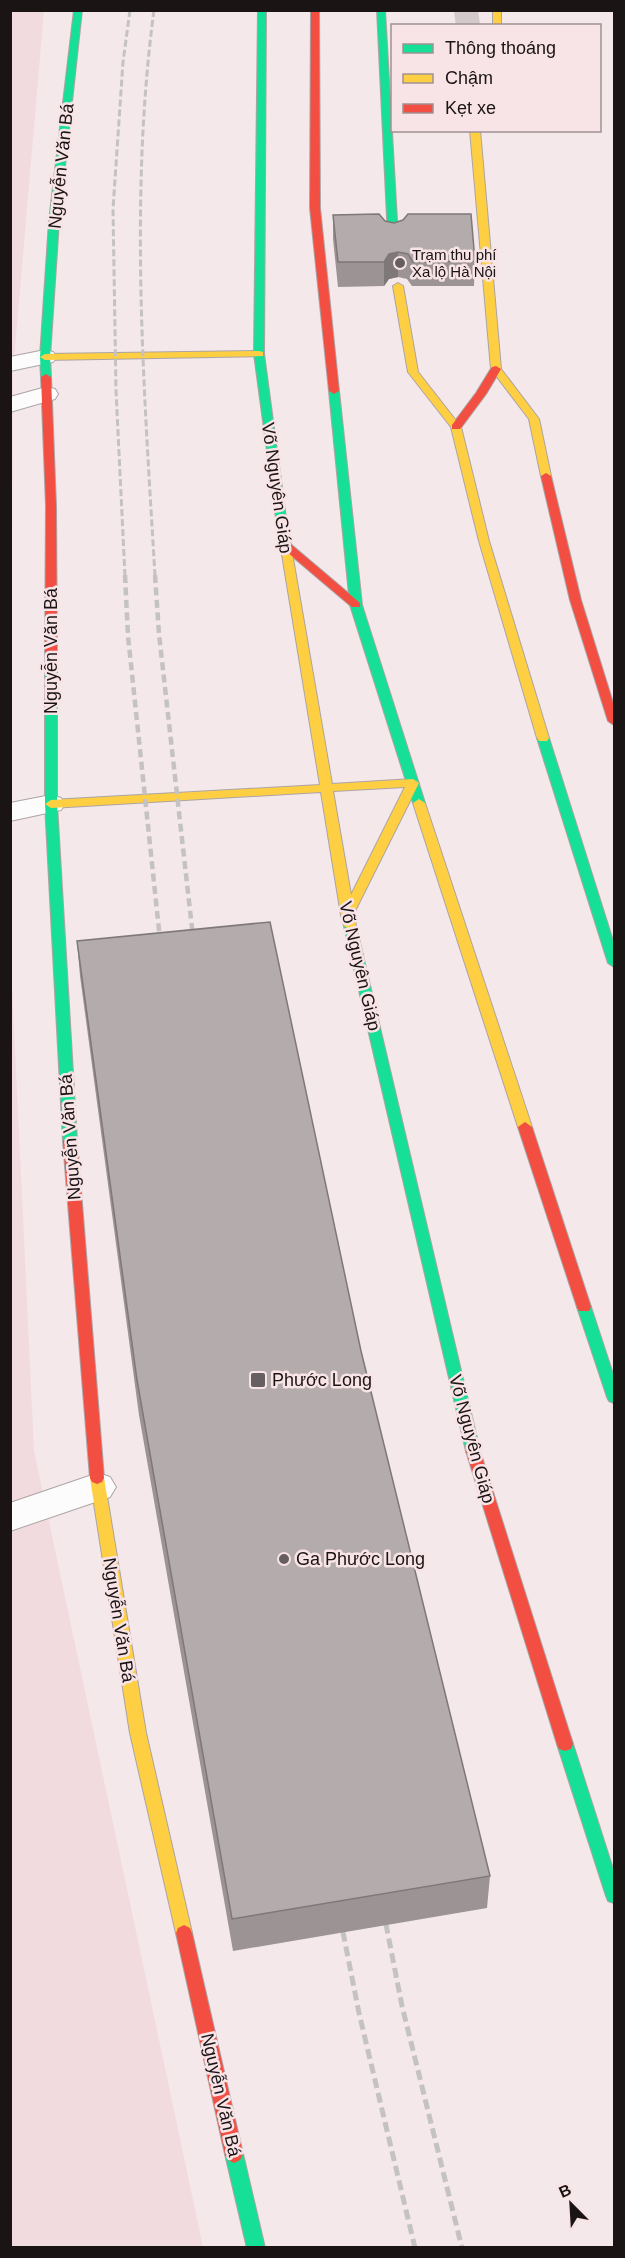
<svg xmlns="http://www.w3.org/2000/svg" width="625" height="2258" viewBox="0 0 625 2258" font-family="Arial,sans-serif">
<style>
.built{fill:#f1dbdf}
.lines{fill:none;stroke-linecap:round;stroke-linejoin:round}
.highway-tunnel{stroke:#d3c8ca;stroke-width:24;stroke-dasharray:24 12;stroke-linecap:butt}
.lane-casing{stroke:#aca4a5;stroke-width:2}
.fast-casing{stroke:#aca4a5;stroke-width:2}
.slow-casing{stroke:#aca4a5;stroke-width:2}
.jam-casing{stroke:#aca4a5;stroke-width:2}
.lane{fill:#fdfcfc;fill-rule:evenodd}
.fast{fill:#16e098;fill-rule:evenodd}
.slow{fill:#ffcf43;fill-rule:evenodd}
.jam{fill:#f24e42;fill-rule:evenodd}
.rail-far2{stroke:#c5c2c3;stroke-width:3;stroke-dasharray:7 3;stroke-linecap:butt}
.rail-far1{stroke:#c5c2c3;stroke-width:4.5;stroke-dasharray:8 4.5;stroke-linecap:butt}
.rail{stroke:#c5c2c3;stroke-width:5;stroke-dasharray:10 5;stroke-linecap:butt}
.wall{fill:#9b9394}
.shaded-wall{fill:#7e7878}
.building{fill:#b4abac;stroke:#7e7878;stroke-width:1.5}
.poi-dot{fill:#665e60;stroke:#f8e4e7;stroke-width:2}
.labels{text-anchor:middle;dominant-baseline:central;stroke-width:5;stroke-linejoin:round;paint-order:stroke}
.far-poi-label{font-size:15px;fill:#1a1415;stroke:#f8e4e7;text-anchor:start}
.street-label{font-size:18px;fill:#1a1415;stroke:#f8e4e7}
.poi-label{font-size:18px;fill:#1a1415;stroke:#f8e4e7;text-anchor:start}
</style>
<rect width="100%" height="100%" fill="#f4e8ea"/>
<!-- built -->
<path class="built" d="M44,10L13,372L11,734L10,11Z
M10,943L34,1451L203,2247H11Z"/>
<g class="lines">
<!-- highway-tunnel -->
<path class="highway-tunnel" d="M466,10L468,26"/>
<defs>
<path id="lane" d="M45,350L53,352L57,357L53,362L10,371V357Z
M46,387L55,389L58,394L55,399L10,412V397Z
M51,795L61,798L65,804L61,810L10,821V803Z
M98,1473L110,1477L116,1487L110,1497L10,1531V1503Z"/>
<path id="fast" d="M74,10H82L59,221L50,357L51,377L46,380L41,377L40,357L49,221Z
M258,10H266L264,354L286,518L281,521L276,518L254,354Z
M377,10H385L398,238L393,241L388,238Z
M334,388L339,391L362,605L425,803L419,807L413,803L350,605L329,391Z
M51,656L57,660V804L77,1141L70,1146L63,1141L45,804V660Z
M543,734L549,738L614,944V967L608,963L537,738Z
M350,922L356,926L480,1451L478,1455L473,1457L468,1455L466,1451L344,926Z
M584,1302L589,1303L591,1307L614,1377V1403L609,1401L607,1397L577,1307L579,1303Z
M565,1737L571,1739L573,1744L614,1872V1903L608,1901L606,1896L557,1744L559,1739Z
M234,2145L240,2148L243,2154L265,2248H247L225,2154L228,2148Z"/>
<path id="slow" d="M493,10H501V26H493Z
M470,130H480L501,369L539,419L551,476L546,479L541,476L529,419L491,369Z
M398,283L403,286L418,372L461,427L489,541L549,738L547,741H539L537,738L479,541L451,427L408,372L393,286Z
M259,351L263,352V356L45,360L40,357L45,354Z
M281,515L286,518L332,784L413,779L419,783L354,913L356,926L350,930L344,926L341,915L321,792L51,808L45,804L51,800L320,785L276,518ZM405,787L351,895L333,791Z
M419,799L425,803L532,1127L530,1130H520L518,1127L413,803Z
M97,1472L102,1474L104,1478L146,1733L192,1933L190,1938L184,1941L178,1938L176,1933L130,1733L90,1478L92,1474Z"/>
<path id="jam" d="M311,10H319L320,208L339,391L334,394L329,391L310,208Z
M496,366L501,369L486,394L460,429H452V425L476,393L492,367Z
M46,374L51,377L56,506L57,660L51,664L45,660L46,506L41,377Z
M546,473L551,476L581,600L614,706V725L608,721L570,600L541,476Z
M284,541L288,542L360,603V607H352L280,546V542Z
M525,1122L532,1127L591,1307L589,1311H579L577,1307L518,1127Z
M70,1136L77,1141L104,1478L102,1482L97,1484L92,1482L90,1478L63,1141Z
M473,1445L478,1447L480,1451L573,1744L571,1749L565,1751L559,1749L557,1744L466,1451L468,1447Z
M184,1925L190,1928L192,1933L243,2154L240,2160L234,2163L228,2160L225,2154L176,1933L178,1928Z"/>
</defs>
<!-- lane casing -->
<use href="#lane" class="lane-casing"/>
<!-- fast casing -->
<use href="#fast" class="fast-casing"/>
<!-- slow casing -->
<use href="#slow" class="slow-casing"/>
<!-- jam casing -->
<use href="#jam" class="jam-casing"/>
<!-- lane -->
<use href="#lane" class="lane"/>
<!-- fast -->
<use href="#fast" class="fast"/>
<!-- slow -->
<use href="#slow" class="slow"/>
<!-- jam -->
<use href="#jam" class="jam"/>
<!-- rail-far2 -->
<path class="rail-far2" d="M154,10C129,197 144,389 155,576
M125,576L116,391L113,209L123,62L130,10"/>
<!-- rail-far1 -->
<path class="rail-far1" d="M125,575L128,636L161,949
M155,575L159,634L194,946"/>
<!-- rail -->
<path class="rail" d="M383,1909L402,2006L462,2248
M340,1917L359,2013L415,2248"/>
</g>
<!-- wall -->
<path class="wall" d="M333,215L385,221L475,261L474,286H412L407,279L398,277L389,279L384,286L338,287L333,239Z
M77,941L361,1351L490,1876L487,1908L233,1951L139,1415L80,976Z"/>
<!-- shaded-wall -->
<path class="shaded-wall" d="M398,252V277L389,279L384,286V262L389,254Z"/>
<!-- building -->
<path class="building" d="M379,214L385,221L394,223L403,220L408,214H471L475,261L413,262L408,254L398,252L389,254L384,262H338L333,215Z
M270,922L361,1351L490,1876L232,1919L137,1380L77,941Z"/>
<!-- markers -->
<g class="poi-dot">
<circle cx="400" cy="263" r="6"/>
<rect x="250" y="1372" width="16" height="16" rx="3"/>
<circle cx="284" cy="1559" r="6"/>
</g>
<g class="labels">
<!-- far-poi labels -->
<g class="far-poi-label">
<text x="412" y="254">Trạm thu phí<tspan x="412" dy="17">Xa lộ Hà Nội</tspan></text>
</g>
<!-- street labels -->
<g class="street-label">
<text transform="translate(61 166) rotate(-84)">Nguyễn Văn Bá</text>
<text transform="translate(277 488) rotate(82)">Võ Nguyên Giáp</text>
<text transform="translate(51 651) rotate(-90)">Nguyễn Văn Bá</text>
<text transform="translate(360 966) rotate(77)">Võ Nguyên Giáp</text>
<text transform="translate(70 1137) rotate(-94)">Nguyễn Văn Bá</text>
<text transform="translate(472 1439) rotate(75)">Võ Nguyên Giáp</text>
<text transform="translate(119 1620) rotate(81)">Nguyễn Văn Bá</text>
<text transform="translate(221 2095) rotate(77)">Nguyễn Văn Bá</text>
</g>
<!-- poi labels -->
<g class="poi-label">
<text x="272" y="1380">Phước Long</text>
<text x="296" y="1559">Ga Phước Long</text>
</g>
</g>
<!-- border -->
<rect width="625" height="2258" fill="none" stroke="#1a1415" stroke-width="24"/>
<!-- legend -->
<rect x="391" y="24" width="210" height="108" fill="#f8e4e7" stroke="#9f9193" stroke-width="1.5"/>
<rect x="403" y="44" width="30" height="9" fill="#16e098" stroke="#9f9193" stroke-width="1.5"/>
<text x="445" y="54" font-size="18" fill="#1a1415">Thông thoáng</text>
<rect x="403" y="74" width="30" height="9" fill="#ffcf43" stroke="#9f9193" stroke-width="1.5"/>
<text x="445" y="84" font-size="18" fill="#1a1415">Chậm</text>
<rect x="403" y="104" width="30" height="9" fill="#f24e42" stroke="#9f9193" stroke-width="1.5"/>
<text x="445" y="114" font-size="18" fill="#1a1415">Kẹt xe</text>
<!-- north arrow -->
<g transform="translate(571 2204) rotate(336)" stroke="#f8e4e7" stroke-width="4.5" paint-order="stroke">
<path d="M0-4.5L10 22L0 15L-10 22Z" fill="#1a1415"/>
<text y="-9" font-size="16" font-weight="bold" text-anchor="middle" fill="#1a1415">B</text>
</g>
</svg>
